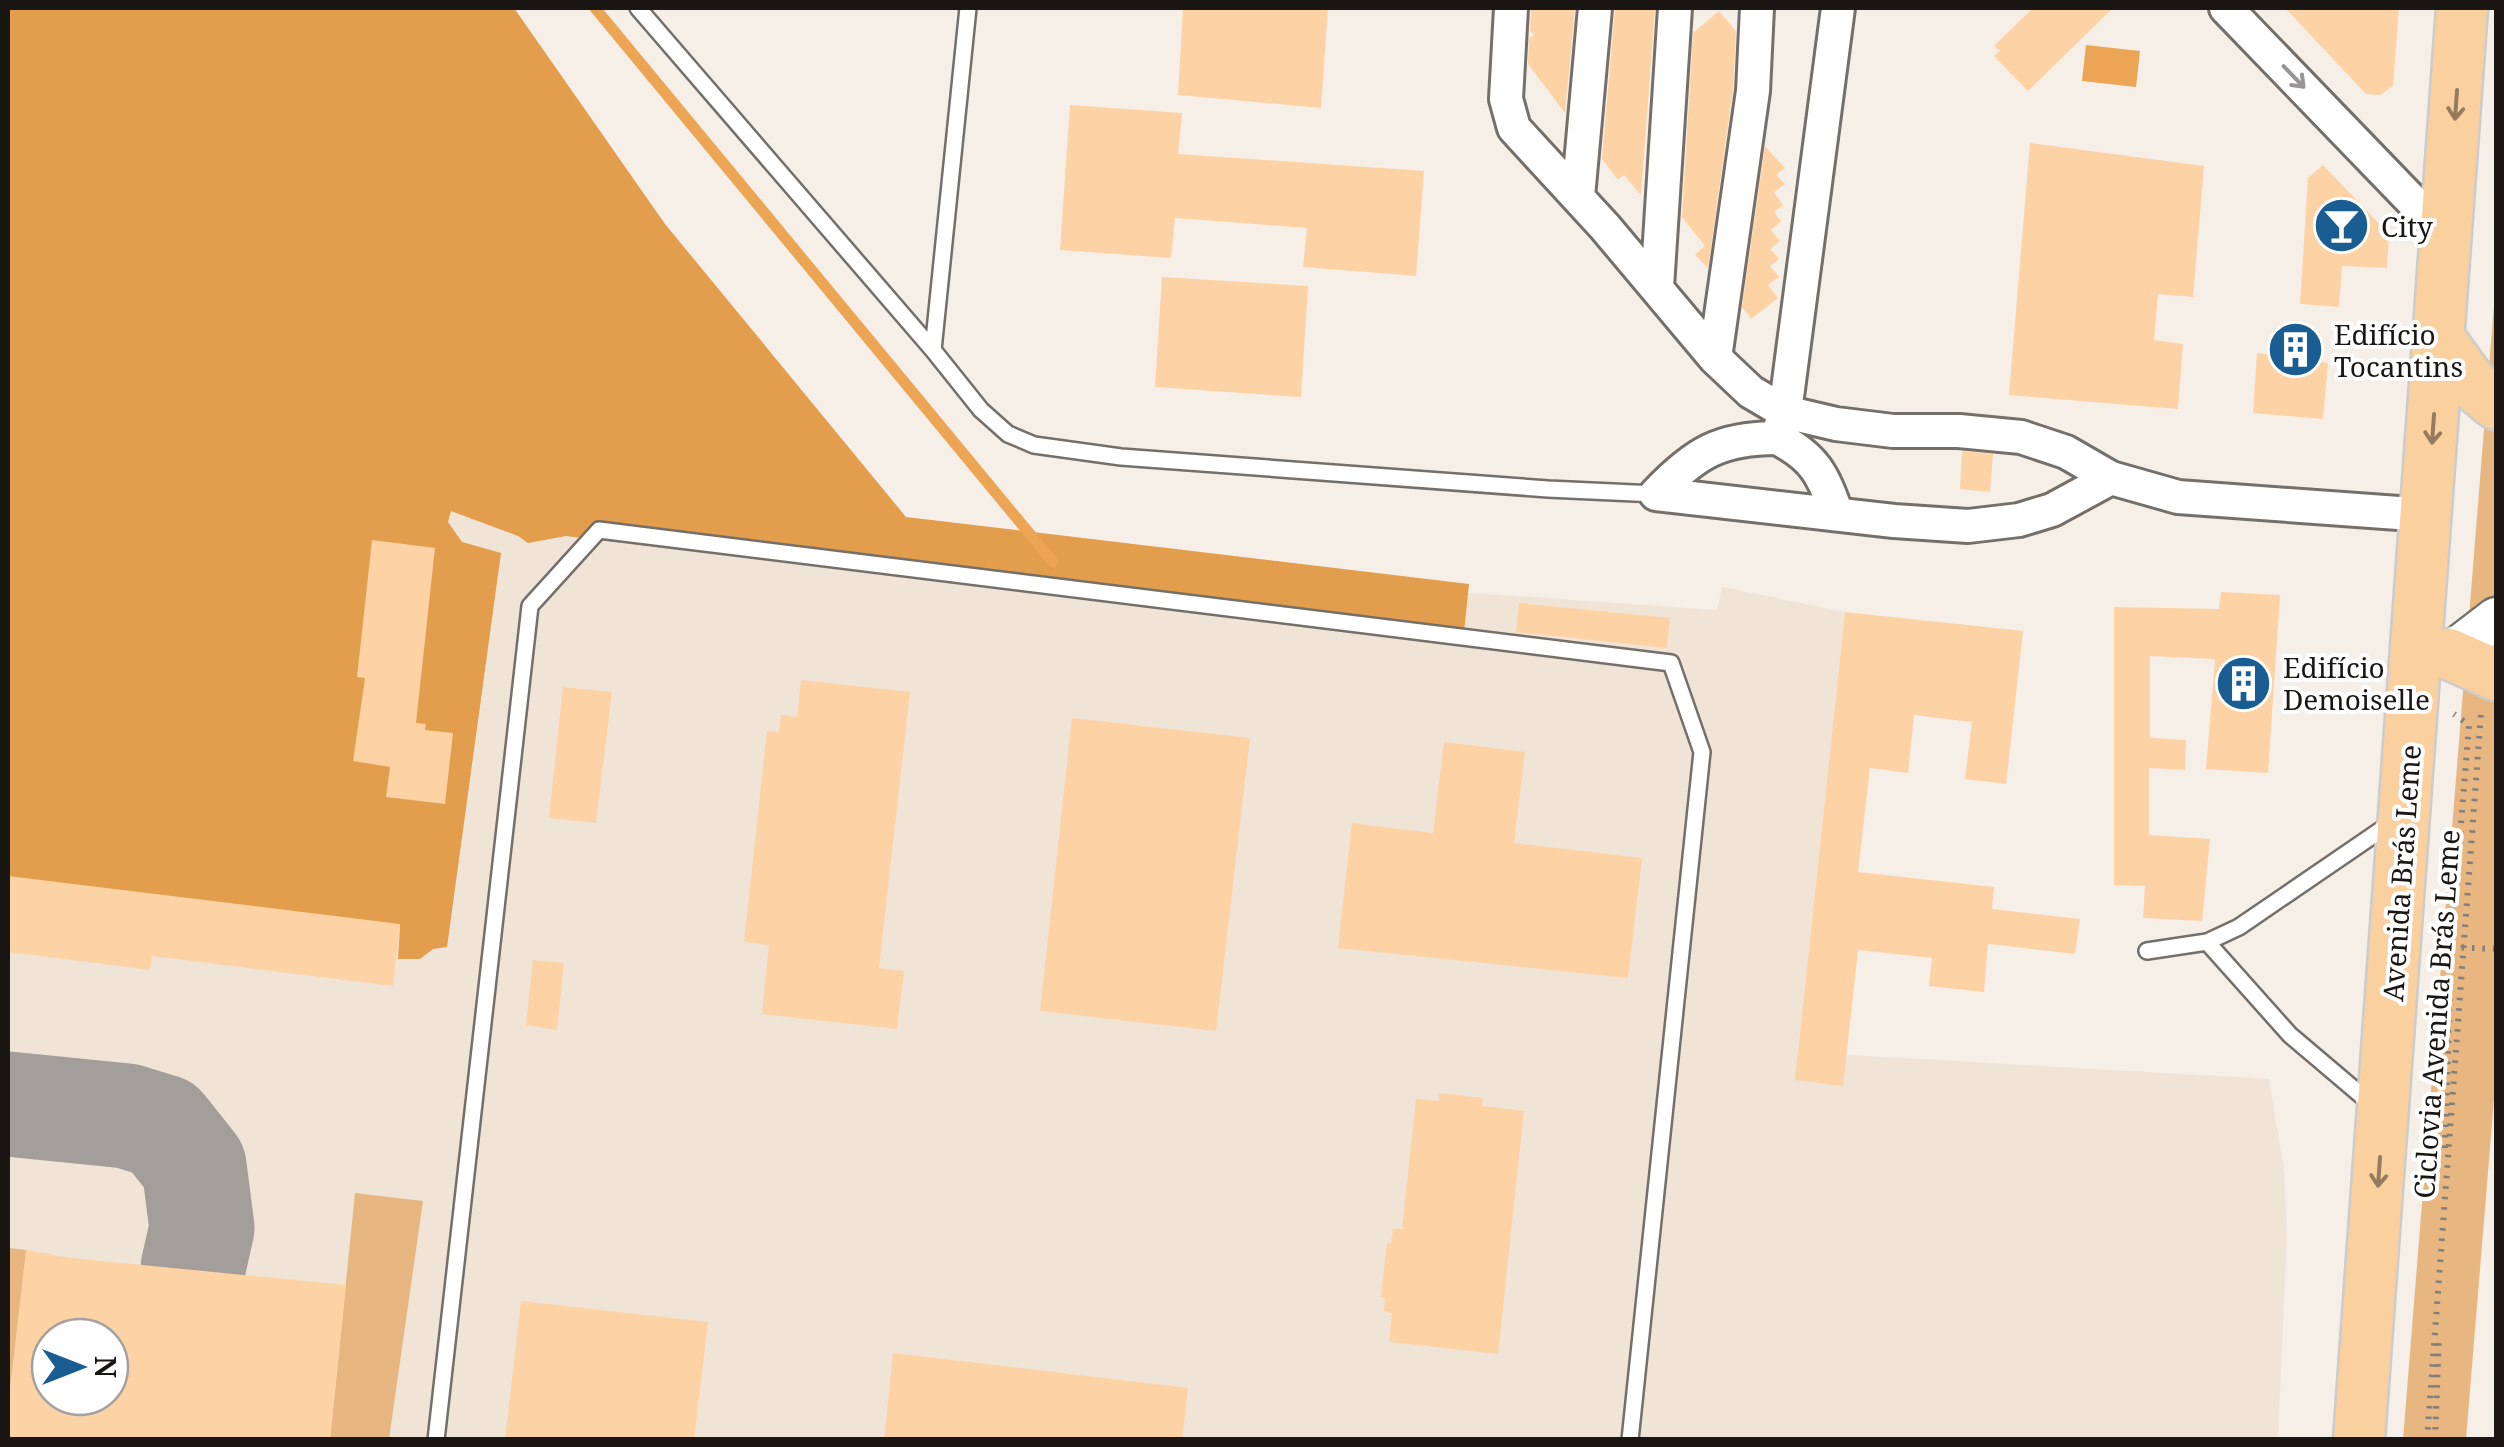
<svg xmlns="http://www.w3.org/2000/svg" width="2504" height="1447" viewBox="0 0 2504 1447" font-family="'Noto Serif',serif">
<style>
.built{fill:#f0e4d7;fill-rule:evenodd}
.green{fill:#e8b681}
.forest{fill:#e29d4d}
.water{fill:#eba555}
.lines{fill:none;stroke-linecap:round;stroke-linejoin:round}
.stream{stroke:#eba555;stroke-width:11}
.taxiway{stroke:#a39e99;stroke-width:105}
.building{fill:#fdd2a5;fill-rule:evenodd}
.service-casing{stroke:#756f69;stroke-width:20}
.minor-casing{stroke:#756f69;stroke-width:38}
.tertiary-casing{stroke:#756f69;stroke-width:45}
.primary-casing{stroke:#cccccb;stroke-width:55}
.path{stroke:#837f7a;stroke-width:6;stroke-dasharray:2.5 8;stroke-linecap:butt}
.service{stroke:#fff;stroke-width:15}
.minor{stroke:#fff;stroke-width:32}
.tertiary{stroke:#fff;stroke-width:40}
.primary{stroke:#fbd09f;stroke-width:50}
.oneway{stroke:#989695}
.oneway2{stroke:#957c60}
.labels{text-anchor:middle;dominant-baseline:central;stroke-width:8;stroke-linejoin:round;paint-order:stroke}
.poi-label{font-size:28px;fill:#191614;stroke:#fff;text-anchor:start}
.street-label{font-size:28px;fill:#191614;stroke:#fff}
</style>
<rect width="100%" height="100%" fill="#f5efe8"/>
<!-- built -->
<path class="built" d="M8,8L823,548L1717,610L1722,587L1845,612L1798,1052L2269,1079L2284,1171L2287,1235L2278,1439L8,1440ZM50,1337H110V1397H50Z"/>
<!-- green -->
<path class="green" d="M2496,280V1075L2466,1439L2403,1440Z
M355,1193L423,1201L389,1439L330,1440Z
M8,1248L27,1250L8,1407Z"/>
<!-- forest -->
<path class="forest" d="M8,8H514L665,224L906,517L1469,584L1464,632L1187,610L566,536L528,543L518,536L451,511L448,522L462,542L501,553L447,947L433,949L420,959H398L400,926L8,880Z"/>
<!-- water -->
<path class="water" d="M2086,45L2140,51L2136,87L2082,81Z"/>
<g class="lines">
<!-- stream -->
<path class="stream" d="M595,8L1053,562"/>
<!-- taxiway -->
<path class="taxiway" d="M8,1104L127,1116L163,1127L194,1166L202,1228L193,1268"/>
</g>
<!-- building -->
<path class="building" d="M1183,8H1328L1321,108L1178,95Z
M1531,8H1575L1565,113L1528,64L1529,39L1534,35L1530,31Z
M1615,8H1655L1641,195L1624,175L1618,180L1602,159Z
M2033,8H2113L2028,91L1994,56L2000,51L1994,46Z
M2285,8H2399L2393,86L2380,95L2366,94Z
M1719,11L1736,31L1733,89L1708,268L1695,255L1705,246L1682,217L1693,33Z
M1070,105L1182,113L1178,154L1424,171L1416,276L1303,267L1307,228L1175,218L1171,258L1060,250Z
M2030,143L2204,166L2193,297L2158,294L2154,340L2183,344L2178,409L2009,395Z
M1765,146L1785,168L1776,175L1785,184L1774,192L1783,205L1774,212L1781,221L1771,230L1780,241L1770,249L1779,259L1770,266L1779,277L1768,285L1778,298L1751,319L1742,307Z
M2323,165L2389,234L2387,268L2342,266L2339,307L2300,304L2308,178Z
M1162,277L1308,286L1301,397L1155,387Z
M2257,353L2328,363L2323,419L2253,413Z
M1962,451L1993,454L1990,492L1960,489Z
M372,540L435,548L416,723L426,724L425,730L453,733L445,804L386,797L390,767L353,761L365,678L357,677Z
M2221,592L2280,595L2268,773L2206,769L2215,659L2150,656V738L2186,740L2185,770L2149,768V835L2210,839L2202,921L2143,918L2145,886L2114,885V607L2219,609Z
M1519,603L1670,618L1667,648L1516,632Z
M1845,612L2023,631L2006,784L1965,779L1972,722L1914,715L1908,773L1870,768L1858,872L1994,887L1992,909L2080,919L2075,954L1988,944L1984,992L1929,986L1932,958L1858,950L1843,1086L1795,1080Z
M801,680L910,692L879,968L904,971L897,1029L762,1014L769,945L744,942L767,731L779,732L781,715L797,717Z
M563,687L612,692L596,823L549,818Z
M1072,718L1250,738L1216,1031L1040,1011Z
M1444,742L1525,752L1514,843L1642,858L1628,978L1338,948L1352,823L1433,833Z
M8,876L400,924L393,986L152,956L150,970L8,952Z
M533,960L564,963L557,1030L526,1025Z
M1439,1093L1483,1098L1482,1106L1524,1111L1498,1354L1389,1342L1392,1313L1384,1311L1385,1298L1381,1297L1387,1243H1391L1393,1229H1402L1416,1099L1439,1101Z
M26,1250L71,1258L346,1285L330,1440H8V1407ZM50,1337H110V1397H50Z
M521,1301L708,1322L694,1440H505Z
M893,1353L1188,1388L1182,1440H884Z"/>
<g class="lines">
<defs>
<path id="service" d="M638,8L933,350L981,410L1008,434L1034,445L1121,457L1548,489L1656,494
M933,350L968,8
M2207,942L2290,1035L2375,1107
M2147,951L2207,942L2239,927L2394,821
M436,1440L530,606L599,530L1671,663L1702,752L1630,1440"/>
<path id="minor" d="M1511,8L1506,99L1514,128L1605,227L1715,358L1751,392L1785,412L1836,424L1893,431H1959L2021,437L2066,452L2111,478L2178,497L2426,515
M2226,8L2446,236
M1578,197L1595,8
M1657,287L1675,8
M1715,358L1753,91L1757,8
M1777,438C1815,457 1823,475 1837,514
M1656,494C1695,453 1720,438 1777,438L1785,412L1838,8
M1656,494L1894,521L1968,526L2019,520L2052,510L2111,478"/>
<path id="tertiary" d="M2423,656L2449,654L2496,618"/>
<path id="primary" d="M2439,338L2472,384L2496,404
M2449,654L2496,675
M2359,1440L2462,8"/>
</defs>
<!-- service casing -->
<use href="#service" class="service-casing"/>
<!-- minor casing -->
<use href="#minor" class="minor-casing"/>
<!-- tertiary casing -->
<use href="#tertiary" class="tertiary-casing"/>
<!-- primary casing -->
<use href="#primary" class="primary-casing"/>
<!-- path -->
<path class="path" d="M2451,947L2496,949
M2445,1148L2451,947L2469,725L2454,714
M2427,1440L2481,713
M2435,1440L2439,1336"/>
<!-- service -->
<use href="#service" class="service"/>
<!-- minor -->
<use href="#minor" class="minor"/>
<!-- tertiary -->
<use href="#tertiary" class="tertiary"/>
<!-- primary -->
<use href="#primary" class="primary"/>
</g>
<!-- one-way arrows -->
<defs><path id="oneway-shaft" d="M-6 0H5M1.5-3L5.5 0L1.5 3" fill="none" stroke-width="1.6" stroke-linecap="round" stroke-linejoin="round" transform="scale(2.5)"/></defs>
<use class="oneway" href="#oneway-shaft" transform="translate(2294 77) rotate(46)"/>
<g class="oneway2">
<use href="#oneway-shaft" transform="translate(2456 105) rotate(94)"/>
<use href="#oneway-shaft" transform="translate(2433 429) rotate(94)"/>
<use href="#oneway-shaft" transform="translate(2379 1172) rotate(94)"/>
</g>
<!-- icons -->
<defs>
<symbol id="bar-disc" viewBox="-11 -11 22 22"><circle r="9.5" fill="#1a5d92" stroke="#fff"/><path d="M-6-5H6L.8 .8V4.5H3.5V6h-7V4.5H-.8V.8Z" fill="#fff"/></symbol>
<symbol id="building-disc" viewBox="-11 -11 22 22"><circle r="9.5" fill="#1a5d92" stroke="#fff"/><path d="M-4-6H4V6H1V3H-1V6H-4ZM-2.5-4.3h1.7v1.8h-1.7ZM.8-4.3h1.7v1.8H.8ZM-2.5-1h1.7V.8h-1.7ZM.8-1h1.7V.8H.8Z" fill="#fff"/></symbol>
</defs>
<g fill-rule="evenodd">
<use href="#bar-disc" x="2310" y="194" width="63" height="63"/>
<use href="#building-disc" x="2264" y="318" width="63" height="63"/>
<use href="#building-disc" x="2212" y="652" width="63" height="63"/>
</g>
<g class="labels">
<!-- poi labels -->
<g class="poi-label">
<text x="2381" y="226">City</text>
<text x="2334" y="334">Edifício<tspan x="2334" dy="32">Tocantins</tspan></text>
<text x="2283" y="667">Edifício<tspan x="2283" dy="32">Demoiselle</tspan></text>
</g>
<!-- street labels -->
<g class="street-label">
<text transform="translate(2401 873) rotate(-86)">Avenida Brás Leme</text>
<text transform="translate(2436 1014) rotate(-86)">Ciclovia Avenida Brás Leme</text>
</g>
</g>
<!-- border -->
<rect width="2504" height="1447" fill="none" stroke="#191614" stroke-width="20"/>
<!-- north arrow -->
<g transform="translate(80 1367) rotate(90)"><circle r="48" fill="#ffffff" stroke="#a3a2a1" stroke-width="2.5"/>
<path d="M0-8L18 38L0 25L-18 38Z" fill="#1a5d92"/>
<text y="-15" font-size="28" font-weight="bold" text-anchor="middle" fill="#191614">N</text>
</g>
</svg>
